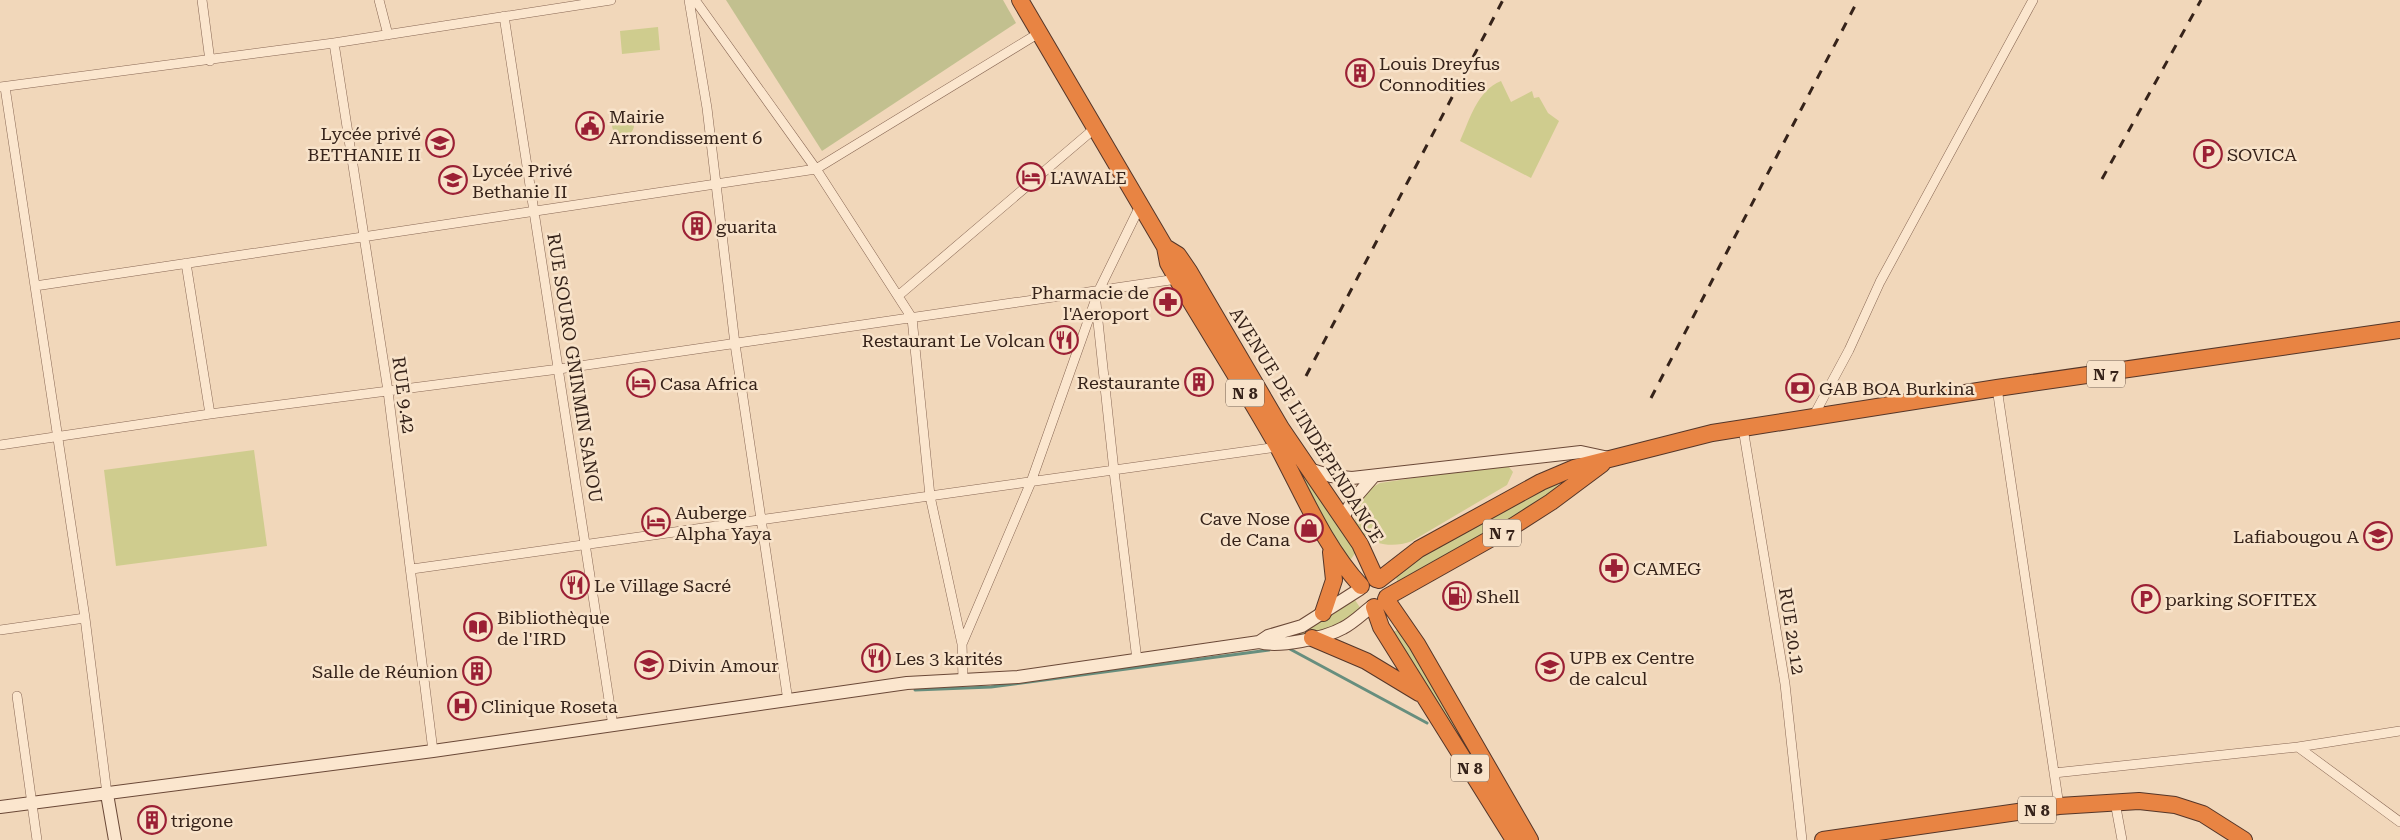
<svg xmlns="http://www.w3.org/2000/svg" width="2400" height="840" viewBox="0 0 2400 840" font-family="'Roboto Serif',serif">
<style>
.green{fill:#cfcc8e}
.cemetery{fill:#c2c08f}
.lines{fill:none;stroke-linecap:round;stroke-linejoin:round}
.stream{stroke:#678e7e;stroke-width:3}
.street-casing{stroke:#886754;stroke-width:10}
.secondary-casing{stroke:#6a4837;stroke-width:14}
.highway-casing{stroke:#553629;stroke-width:18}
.street{stroke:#fbe6ce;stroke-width:9}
.secondary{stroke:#fbe6ce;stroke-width:12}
.highway{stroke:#e88443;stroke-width:16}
.rail{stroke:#36231a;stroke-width:3;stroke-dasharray:9 9;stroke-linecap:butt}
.labels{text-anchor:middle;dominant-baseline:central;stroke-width:5;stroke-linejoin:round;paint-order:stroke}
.shield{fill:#f8e3ca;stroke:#705d4f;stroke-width:1}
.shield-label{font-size:16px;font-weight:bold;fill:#36231a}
.poi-label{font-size:18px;fill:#36231a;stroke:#f8e3ca;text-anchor:start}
.street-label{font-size:18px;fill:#36231a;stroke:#f8e3ca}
</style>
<rect width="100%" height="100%" fill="#f1d7ba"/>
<!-- green -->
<path class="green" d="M658,27L660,50L622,54L620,31Z
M1501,81L1511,102L1532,91L1534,98L1539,97L1548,113L1559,121L1531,178L1460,141C1470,119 1477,91 1501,81Z
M612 125a11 11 0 1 1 22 0a11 11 0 1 1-22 0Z
M1193,294L1356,552L1351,559H1345Z
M254,450L267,546L116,566L104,470Z
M1501,465L1509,467L1513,472L1507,485L1412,541C1365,559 1328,509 1380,483Z
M1560,481C1559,497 1421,570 1399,583C1395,578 1395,574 1396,569L1490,513Z
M1353,597L1361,609L1360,612L1331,628L1293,637L1292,636Z
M1402,628L1406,631L1464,742L1524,840L1393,632Z"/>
<!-- cemetery -->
<path class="cemetery" d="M726,0H1003L1016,23L822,151Z"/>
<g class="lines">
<!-- stream -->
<path class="stream" d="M1288,648L1427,723
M915,690L991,687L1269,650"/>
<defs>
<path id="street" d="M202,0L210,61
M379,0L388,35
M689,0L707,108L735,344L788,701
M695,0L816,169L912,318L930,496L962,644L963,679
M504,16L613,726
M334,43L388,391L433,751
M0,87L334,43L611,0
M5,87L85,618L107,794
M186,263L210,414
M35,286L816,169L1039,33
M898,296L1094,129
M1096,303L1114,471L1137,660
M1997,388L2059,806
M1813,417L1849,350L1880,282L2033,0
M1743,428L1785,684L1802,840
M0,445L210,414L559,369L1177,279
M412,569L1277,447
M0,630L85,618
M962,644L1031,482L1099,290L1140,206
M17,696L37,840
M2298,747L2400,822
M2054,773L2298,747L2400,731
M2115,802L2122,840"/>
<path id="secondary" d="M1309,469L1331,476L1352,478L1581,452L1609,458
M1343,517L1354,499L1373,477
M1259,642C1278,648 1325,638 1343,628C1353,623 1362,614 1371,607
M107,794L115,840
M0,807L433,751L907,683L1018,677L1259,642L1268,636L1302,626L1360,589"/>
<path id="highway" d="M1020,0L1165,247L1168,263L1177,279C1211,336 1247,392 1279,449C1304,496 1325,547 1361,586
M1165,247L1178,255L1189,271L1281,428L1360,544L1376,579
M1379,580L1419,549L1541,482L1574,468L1712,433L1997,388L2400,330
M1387,597L1515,525L1551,502L1602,464
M1386,599L1417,644L1530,840
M1374,607L1381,627L1514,840
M1323,613L1334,580L1331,552
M1312,638L1366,661L1419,693
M1823,840L2059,806L2139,801L2175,805L2203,814L2244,840"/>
</defs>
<!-- street casing -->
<use href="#street" class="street-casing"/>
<!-- secondary casing -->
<use href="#secondary" class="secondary-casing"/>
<!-- highway casing -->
<use href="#highway" class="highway-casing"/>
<!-- street -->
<use href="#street" class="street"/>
<!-- secondary -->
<use href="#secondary" class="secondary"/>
<!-- highway -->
<use href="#highway" class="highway"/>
<!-- rail -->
<path class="rail" d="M2102,179L2201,0
M1306,376L1503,0
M1651,398L1858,0"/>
</g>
<!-- icons -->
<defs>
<symbol id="building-ring" viewBox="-11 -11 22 22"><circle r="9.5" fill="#f8e3ca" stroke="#9b2035" stroke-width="1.5"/><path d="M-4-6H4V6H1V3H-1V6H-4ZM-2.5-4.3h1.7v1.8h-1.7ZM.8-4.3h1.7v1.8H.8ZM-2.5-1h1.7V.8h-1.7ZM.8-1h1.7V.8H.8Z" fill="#9b2035"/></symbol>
<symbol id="civic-ring" viewBox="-11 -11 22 22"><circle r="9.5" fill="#f8e3ca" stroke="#9b2035" stroke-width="1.5"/><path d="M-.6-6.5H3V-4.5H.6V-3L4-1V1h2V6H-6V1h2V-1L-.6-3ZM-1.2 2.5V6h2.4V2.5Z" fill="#9b2035"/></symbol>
<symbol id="school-ring" viewBox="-11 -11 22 22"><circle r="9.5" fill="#f8e3ca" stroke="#9b2035" stroke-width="1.5"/><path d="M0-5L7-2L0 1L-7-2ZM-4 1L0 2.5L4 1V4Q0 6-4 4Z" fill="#9b2035"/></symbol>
<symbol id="parking-ring" viewBox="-11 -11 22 22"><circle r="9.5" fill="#f8e3ca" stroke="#9b2035" stroke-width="1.5"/><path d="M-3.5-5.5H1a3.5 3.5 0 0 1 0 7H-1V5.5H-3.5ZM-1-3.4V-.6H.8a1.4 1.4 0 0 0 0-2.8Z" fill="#9b2035"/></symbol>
<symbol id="hotel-ring" viewBox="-11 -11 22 22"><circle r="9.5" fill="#f8e3ca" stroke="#9b2035" stroke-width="1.5"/><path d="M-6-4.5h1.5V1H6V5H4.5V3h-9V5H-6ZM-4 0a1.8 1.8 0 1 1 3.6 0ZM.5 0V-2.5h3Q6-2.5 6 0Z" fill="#9b2035"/></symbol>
<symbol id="pharmacy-ring" viewBox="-11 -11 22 22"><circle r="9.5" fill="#f8e3ca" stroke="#9b2035" stroke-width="1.5"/><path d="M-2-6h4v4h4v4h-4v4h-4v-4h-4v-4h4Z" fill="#9b2035"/></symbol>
<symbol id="restaurant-ring" viewBox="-11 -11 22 22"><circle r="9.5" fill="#f8e3ca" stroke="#9b2035" stroke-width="1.5"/><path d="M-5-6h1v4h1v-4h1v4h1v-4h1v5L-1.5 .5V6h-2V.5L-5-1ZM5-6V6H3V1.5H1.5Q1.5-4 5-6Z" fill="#9b2035"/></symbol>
<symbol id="bank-ring" viewBox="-11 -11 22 22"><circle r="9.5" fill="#f8e3ca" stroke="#9b2035" stroke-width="1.5"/><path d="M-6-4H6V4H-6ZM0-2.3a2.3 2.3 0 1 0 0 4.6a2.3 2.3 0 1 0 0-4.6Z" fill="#9b2035"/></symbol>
<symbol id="shop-ring" viewBox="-11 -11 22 22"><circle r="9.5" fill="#f8e3ca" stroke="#9b2035" stroke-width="1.5"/><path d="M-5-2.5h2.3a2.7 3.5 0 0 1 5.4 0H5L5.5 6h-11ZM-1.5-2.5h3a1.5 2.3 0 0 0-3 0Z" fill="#9b2035"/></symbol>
<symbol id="fuel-ring" viewBox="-11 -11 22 22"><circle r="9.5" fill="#f8e3ca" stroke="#9b2035" stroke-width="1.5"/><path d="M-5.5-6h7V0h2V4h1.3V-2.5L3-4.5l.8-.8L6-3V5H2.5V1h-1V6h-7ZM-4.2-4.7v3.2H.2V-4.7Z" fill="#9b2035"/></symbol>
<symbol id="library-ring" viewBox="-11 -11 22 22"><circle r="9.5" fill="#f8e3ca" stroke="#9b2035" stroke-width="1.5"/><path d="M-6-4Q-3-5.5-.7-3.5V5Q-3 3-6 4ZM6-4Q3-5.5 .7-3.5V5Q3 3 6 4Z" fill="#9b2035"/></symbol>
<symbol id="university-ring" viewBox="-11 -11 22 22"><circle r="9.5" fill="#f8e3ca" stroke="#9b2035" stroke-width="1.5"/><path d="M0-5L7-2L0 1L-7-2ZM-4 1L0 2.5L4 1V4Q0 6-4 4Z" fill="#9b2035"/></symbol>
<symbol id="hospital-ring" viewBox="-11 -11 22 22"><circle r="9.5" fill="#f8e3ca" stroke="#9b2035" stroke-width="1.5"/><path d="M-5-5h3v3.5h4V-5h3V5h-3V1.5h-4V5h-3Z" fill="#9b2035"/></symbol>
</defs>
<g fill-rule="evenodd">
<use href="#building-ring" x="1344" y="57" width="32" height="32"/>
<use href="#civic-ring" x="574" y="110" width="32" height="32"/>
<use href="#school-ring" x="424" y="127" width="32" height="32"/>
<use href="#parking-ring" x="2192" y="138" width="32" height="32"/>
<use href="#hotel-ring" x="1015" y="161" width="32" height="32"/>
<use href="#school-ring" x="437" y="164" width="32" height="32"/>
<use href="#building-ring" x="681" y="210" width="32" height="32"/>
<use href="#pharmacy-ring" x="1152" y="286" width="32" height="32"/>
<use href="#restaurant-ring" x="1048" y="324" width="32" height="32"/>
<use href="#building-ring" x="1183" y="366" width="32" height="32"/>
<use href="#hotel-ring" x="625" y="367" width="32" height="32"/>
<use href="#bank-ring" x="1784" y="372" width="32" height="32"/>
<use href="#hotel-ring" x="640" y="506" width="32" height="32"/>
<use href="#shop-ring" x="1293" y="512" width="32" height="32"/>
<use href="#school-ring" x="2362" y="520" width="32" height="32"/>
<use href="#pharmacy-ring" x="1598" y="552" width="32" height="32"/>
<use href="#restaurant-ring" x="559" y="569" width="32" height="32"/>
<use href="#fuel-ring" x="1441" y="580" width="32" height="32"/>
<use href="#parking-ring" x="2130" y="583" width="32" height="32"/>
<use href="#library-ring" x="462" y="611" width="32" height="32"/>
<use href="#restaurant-ring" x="860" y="642" width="32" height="32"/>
<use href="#school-ring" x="633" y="649" width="32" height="32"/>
<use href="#university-ring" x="1534" y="651" width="32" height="32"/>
<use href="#building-ring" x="461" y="655" width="32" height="32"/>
<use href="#hospital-ring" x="446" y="690" width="32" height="32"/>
<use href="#building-ring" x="136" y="804" width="32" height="32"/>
</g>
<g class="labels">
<!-- shield labels -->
<g class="shield">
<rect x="2087" y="360.5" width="38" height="27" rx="4"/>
<rect x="1226" y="379.5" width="38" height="27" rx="4"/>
<rect x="1483" y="519.5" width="38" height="27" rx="4"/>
<rect x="1451" y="754.5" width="38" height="27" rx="4"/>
<rect x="2018" y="796.5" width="38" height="27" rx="4"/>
</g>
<g class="shield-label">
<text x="2106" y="374">N 7</text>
<text x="1245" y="393">N 8</text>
<text x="1502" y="533">N 7</text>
<text x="1470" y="768">N 8</text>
<text x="2037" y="810">N 8</text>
</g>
<!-- poi labels -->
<g class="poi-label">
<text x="1379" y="63">Louis Dreyfus<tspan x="1379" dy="21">Connodities</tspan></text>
<text x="609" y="116">Mairie<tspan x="609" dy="21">Arrondissement 6</tspan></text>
<text x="421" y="133" text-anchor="end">Lycée privé<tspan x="421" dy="21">BETHANIE II</tspan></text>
<text x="2227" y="154">SOVICA</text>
<text x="472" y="170">Lycée Privé<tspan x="472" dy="21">Bethanie II</tspan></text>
<text x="1050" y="177">L'AWALE</text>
<text x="716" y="226">guarita</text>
<text x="1149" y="292" text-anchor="end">Pharmacie de<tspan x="1149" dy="21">l'Aeroport</tspan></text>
<text x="1045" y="340" text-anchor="end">Restaurant Le Volcan</text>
<text x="1180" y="382" text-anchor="end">Restaurante</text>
<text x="660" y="383">Casa Africa</text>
<text x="1819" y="388">GAB BOA Burkina</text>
<text x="675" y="512">Auberge<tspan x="675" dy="21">Alpha Yaya</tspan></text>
<text x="1290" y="518" text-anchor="end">Cave Nose<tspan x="1290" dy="21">de Cana</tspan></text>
<text x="2359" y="536" text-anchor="end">Lafiabougou A</text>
<text x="1633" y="568">CAMEG</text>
<text x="594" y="585">Le Village Sacré</text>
<text x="1476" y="596">Shell</text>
<text x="2165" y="599">parking SOFITEX</text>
<text x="497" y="617">Bibliothèque<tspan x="497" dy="21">de l'IRD</tspan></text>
<text x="1569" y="657">UPB ex Centre<tspan x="1569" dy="21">de calcul</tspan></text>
<text x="895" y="658">Les 3 karités</text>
<text x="668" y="665">Divin Amour</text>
<text x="458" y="671" text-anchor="end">Salle de Réunion</text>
<text x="481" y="706">Clinique Roseta</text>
<text x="171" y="820">trigone</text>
</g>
<!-- street labels -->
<g class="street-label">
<text transform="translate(575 368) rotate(81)">RUE SOURO GNINMIN SANOU</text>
<text transform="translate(404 395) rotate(82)">RUE 9.42</text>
<text transform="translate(1307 425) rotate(58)">AVENUE DE L'INDÉPENDANCE</text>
<text transform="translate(1792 631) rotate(81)">RUE 20.12</text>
</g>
</g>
</svg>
